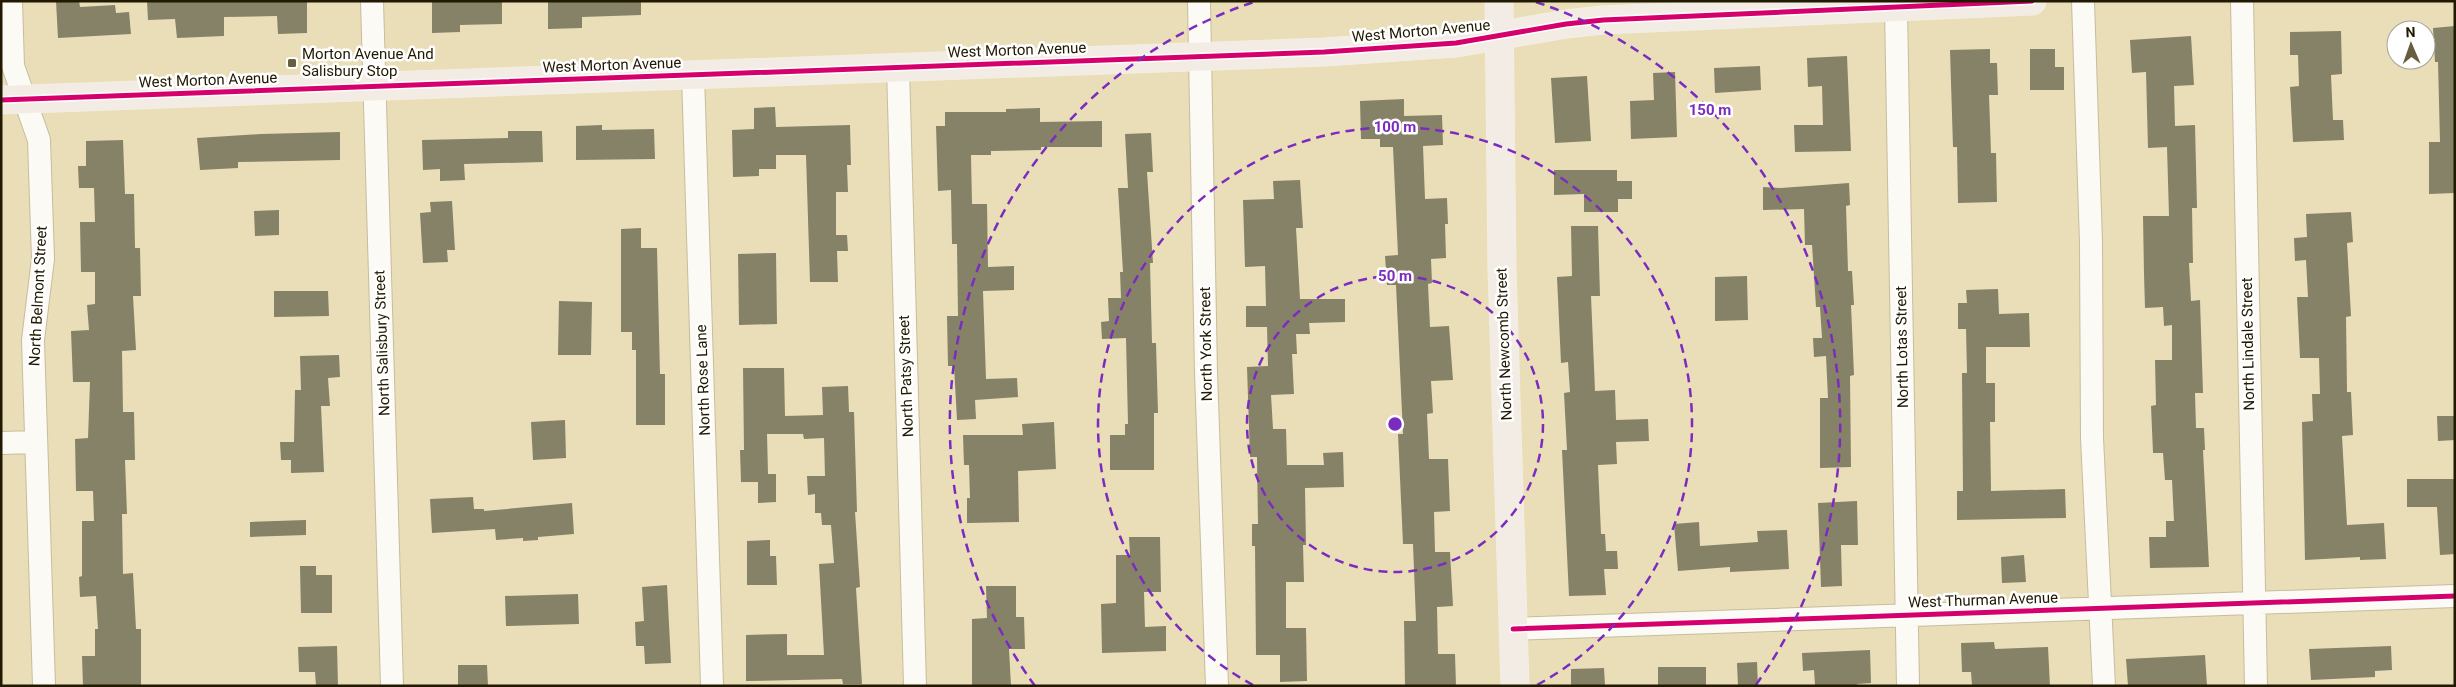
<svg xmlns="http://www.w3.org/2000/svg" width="2456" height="687" viewBox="0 0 2456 687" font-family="Roboto,sans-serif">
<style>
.building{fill:#868267}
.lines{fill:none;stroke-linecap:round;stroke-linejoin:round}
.minor-casing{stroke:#c6bd9e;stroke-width:24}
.major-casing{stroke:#f5f0df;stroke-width:29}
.minor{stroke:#fcfaf4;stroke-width:22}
.major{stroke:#f3ece5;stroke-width:28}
.cycleway-casing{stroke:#fff;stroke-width:8}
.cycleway{stroke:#d6006c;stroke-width:5}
.ring{fill:none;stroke:#7b2cbf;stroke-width:2.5;stroke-dasharray:9 6}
.poi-dot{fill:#675e40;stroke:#fff;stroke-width:2}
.labels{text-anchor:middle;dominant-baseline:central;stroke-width:5;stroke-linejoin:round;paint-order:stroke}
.street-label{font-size:15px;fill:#211900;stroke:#fff}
.poi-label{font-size:15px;fill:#211900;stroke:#fff;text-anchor:start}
.centre{fill:#7b2cbf;stroke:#fff;stroke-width:2.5}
.ring-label{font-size:15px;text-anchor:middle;font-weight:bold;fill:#7b2cbf;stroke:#fff;stroke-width:5;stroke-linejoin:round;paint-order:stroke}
</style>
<rect width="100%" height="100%" fill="#e9deb8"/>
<!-- building -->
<path class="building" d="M56,1H79L80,7L115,5L116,13L129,12L131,34L58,38Z
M147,1H307V33L278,34L277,16L224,17V36L177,38L175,19L148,20Z
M432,1H502V24L460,25V32L432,33Z
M548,1H641V15L582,17V28L548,29Z
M2455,26V193L2429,194V142H2440L2438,62H2435L2433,28Z
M2341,31L2342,74L2331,75L2333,120H2343L2344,140L2293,142L2290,87L2299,86L2298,55H2290V32Z
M2191,36L2194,85L2174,86L2175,126L2195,125L2197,208H2192L2193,263H2189L2191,301L2200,300L2203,393H2195L2196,428H2204L2205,450H2203L2209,567L2150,568L2149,537H2166V521H2174L2172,480H2165L2163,453H2153L2151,406L2156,405L2155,360H2172V325L2164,326L2163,307L2145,308L2144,274L2143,216H2169L2167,147L2148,148L2146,72L2132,73L2130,40Z
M1990,49V63H1997L1998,95H1989L1991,153H1996L1997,202L1958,203L1957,147H1953L1950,50Z
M2030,49H2055V67H2064V90H2030Z
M1847,56L1851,151L1795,152L1794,125H1823L1822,86L1808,87L1807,58Z
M1760,66L1761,90L1715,93L1714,68Z
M1675,72L1677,137L1631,139L1630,101L1654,100L1653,73Z
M1587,76L1591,141L1555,143L1551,78Z
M1404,99V116L1442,115L1443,145L1423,146L1425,199L1447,198L1448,224H1445L1446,258L1431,259L1432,283L1428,284L1430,327L1449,326L1453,380L1431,381L1433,413L1427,414L1429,459H1448L1450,511L1434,512L1435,552H1450L1453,606L1437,607L1438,654H1455L1456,686H1405L1404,621H1416L1413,544H1403L1398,434H1403L1396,285H1387L1385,256L1398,255L1393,147H1380V139H1361L1360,101Z
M775,107L776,127L850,125L851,165H847L848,192H836V235H847L848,251H837L838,282H810L806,155H776V169H759V176L733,177L732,130L754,129V108Z
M1040,108V122L1102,121V147H1041V150L991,151V155H971L972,204H987L988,267L1014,266V290L983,291L986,379L1017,378L1018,397L975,400L976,419L957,420L954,366H948L947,316H958L957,244H952L951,190L938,191L936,126H945V112H1006V109Z
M602,125V130L654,129L655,159L576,160V126Z
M508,131H542L543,162L464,164L465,180L440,181V169L423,170L422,140L508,138Z
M340,132V160L238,162V168L200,170L197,138L261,134Z
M1151,133L1153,172H1147L1153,263H1150L1152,343H1156L1158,413H1154V470H1110V435H1125V424H1128L1126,338L1102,339L1101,322L1109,321L1108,298H1121L1120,272H1123L1118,188H1128L1125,134Z
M123,140L125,194H134L135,248H140L141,296H133L136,350L122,351L123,412H134L135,460H125L127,514H122L123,574L133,573L136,629H141V686H83L82,656H95V629H98L96,596L80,597L79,577L82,576V521H94L93,491H76L75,439L88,438L90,382H73L71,331L89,330L87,305L95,304V272H81L80,222H95L94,188H79L78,166H86V141Z
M1554,170H1617V181H1632V199H1618V212H1584V194L1554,195Z
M1300,180L1303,228H1296L1300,299H1345V322L1309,323L1310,334H1296L1297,354H1292L1294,394L1271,395L1273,429H1286L1287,465H1324L1323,453L1343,452L1344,487L1305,488L1306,545H1303L1304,582H1286V628H1306L1307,681L1280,682V655H1256L1255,546H1252V524H1258L1257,457H1250L1247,367L1268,366L1267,327H1246V306H1266L1265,266L1245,267L1243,200L1274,199L1273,181Z
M1849,183L1850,205L1846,206L1848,271H1852L1854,305H1851L1854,375L1850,376L1851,467L1820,468V398H1828L1826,356L1814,357L1813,338H1822L1820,307H1816L1812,245H1805L1804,209L1763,210V187L1781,188Z
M452,201L455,250H447L448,262L423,263L420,213L431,212L430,202Z
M279,210V235L255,236L254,211Z
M2351,212L2353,242L2347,243L2351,316L2346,317L2347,392H2351L2353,435L2342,436L2347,525L2384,523L2386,559L2360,560V557L2305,560L2302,422L2313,421L2312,394H2320L2319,358H2300L2297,297H2308L2306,260L2295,261L2294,238L2307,237L2306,214Z
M1571,226H1598L1600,296H1591L1595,391L1615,390L1616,420L1648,419L1649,441L1616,442L1617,464L1598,465L1601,534H1605L1606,551H1617L1618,569H1604L1606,595L1569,596L1562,450H1567L1564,393L1570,392L1568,362L1561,363L1557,277L1572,276Z
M641,228V248H657L660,374H665V425H636V350H632V332H621V229Z
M776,253L777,324L739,325L738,254Z
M1747,276L1748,320L1715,321V277Z
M1998,289L1999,314L2029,313L2030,347H1986V383H1995V422H1990L1991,491L2065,489L2066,518L1957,520V491H1963L1962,373H1967L1966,329H1958V303H1967L1966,290Z
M274,291H328L329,316L274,317Z
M559,301L592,302L591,355H558Z
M339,355L340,377L328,378L330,406H321L324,472L291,473V460H281L280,442H294L295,390H301L300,356Z
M743,368H784L785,416L823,415L822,387L848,386L849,412H854L857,512H855L860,587L856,588L862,684H843L842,679L746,681V635L787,634V655H824L819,564L834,563L831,525H822L821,513H815V494L808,495L807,476H825L824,438L804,439L803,434H767L768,474H776V502L758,503V482H741L740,450H744Z
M2437,416H2455V440L2438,441Z
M565,420L566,458L533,460L531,422Z
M1054,422L1056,469L1018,471L1019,522L967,523V498H970L969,465H964L963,435H1023L1022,424Z
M2407,479H2455V554L2440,555L2437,507H2407Z
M473,497L474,509H484V511L572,503L574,534L538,537V540L523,541V538L496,540L495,529L432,533L430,499Z
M1857,501L1858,545H1841L1842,586L1821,587L1818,503Z
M306,520V535L250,537V522Z
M1699,522L1700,546L1758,542L1757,531L1787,530L1789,569L1730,572V567L1678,571L1674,524Z
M1129,537H1160L1161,592H1144L1145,627L1166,626V651L1102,653L1101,604L1116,603V555H1130Z
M770,540V556H776L777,585H747V541Z
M2024,555L2026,582L2002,583L2001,557Z
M300,566H316V575H332V613H301Z
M667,585L671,663L645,664L644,646H636L635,622L644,621L642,587Z
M986,586H1016V617H1024L1025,649H1009L1011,686H972V619L987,618Z
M578,594L579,624L506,626L505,596Z
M1994,642L1995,649L2048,647L2050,686H1972L1971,672H1962L1961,643Z
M337,646L338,686H316L315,672H299L298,647Z
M2391,646L2392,670L2375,671V677L2311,680L2309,649Z
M1870,650L1871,683L1857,684V686L1815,685L1814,670L1803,671L1802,653Z
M2205,655L2207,686H2128L2126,659Z
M1757,662L1758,686H1738L1737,663Z
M458,665H487L488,686H458Z
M1658,667H1706V686H1658Z
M1604,668L1605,686H1571V669Z"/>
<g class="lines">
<defs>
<path id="minor" d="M11,1L13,66L39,140L43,259L33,340L44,686
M372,1L392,686
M1199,1L1206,372L1217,686
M2083,1L2091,243L2092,438L2104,686
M2242,1L2256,686
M1896,8L1908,686
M898,67L915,686
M693,74L712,686
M1,443L36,442
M1513,629L2455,596"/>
<path id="major" d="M1499,1L1502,269L1515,686
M1,100L1324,52L1456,43L1566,24L1603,20L2032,1"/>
</defs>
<!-- minor casing -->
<use href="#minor" class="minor-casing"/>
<!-- major casing -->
<use href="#major" class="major-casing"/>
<!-- minor -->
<use href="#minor" class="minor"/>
<!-- major -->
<use href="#major" class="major"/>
<defs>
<path id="cycleway" d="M1,100L1324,52L1456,43L1566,24L1603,20L2032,1
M1513,629L2455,596"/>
</defs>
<!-- cycleway casing -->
<use href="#cycleway" class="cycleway-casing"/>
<!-- cycleway -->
<use href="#cycleway" class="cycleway"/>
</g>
<!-- distance rings -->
<g class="ring">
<circle cx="1395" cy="424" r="148"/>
<path d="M1253 685A297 297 0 1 1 1537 685"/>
<path d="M1035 686A445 445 0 0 1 1254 2M1536 2A445 445 0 0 1 1755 686"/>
</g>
<!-- markers -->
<rect class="poi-dot" x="287" y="58" width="10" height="10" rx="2.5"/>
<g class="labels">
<!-- street labels -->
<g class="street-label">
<text transform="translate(1421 31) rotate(-5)">West Morton Avenue</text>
<text transform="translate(1017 50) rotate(-2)">West Morton Avenue</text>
<text transform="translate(612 65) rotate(-2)">West Morton Avenue</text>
<text transform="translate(208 80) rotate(-2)">West Morton Avenue</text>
<text transform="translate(38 296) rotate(-87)">North Belmont Street</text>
<text transform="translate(382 343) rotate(-92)">North Salisbury Street</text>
<text transform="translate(1206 344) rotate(-91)">North York Street</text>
<text transform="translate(1504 344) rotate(-92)">North Newcomb Street</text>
<text transform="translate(2248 344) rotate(-91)">North Lindale Street</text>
<text transform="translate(1902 347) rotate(-91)">North Lotas Street</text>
<text transform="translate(906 376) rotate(-92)">North Patsy Street</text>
<text transform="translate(703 380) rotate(-92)">North Rose Lane</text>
<text transform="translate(1983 600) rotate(-2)">West Thurman Avenue</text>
</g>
<!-- poi labels -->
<g class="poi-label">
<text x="302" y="54">Morton Avenue And<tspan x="302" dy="17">Salisbury Stop</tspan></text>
</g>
</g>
<circle cx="1395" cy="424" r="8" class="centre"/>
<g class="ring-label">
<text x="1710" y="115">150 m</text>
<text x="1395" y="132">100 m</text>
<text x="1395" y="281">50 m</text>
</g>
<!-- border -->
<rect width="2456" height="687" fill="none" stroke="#211900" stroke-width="5"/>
<!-- north arrow -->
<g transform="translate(2411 45) rotate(358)"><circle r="24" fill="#ffffff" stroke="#a6a399"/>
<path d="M0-4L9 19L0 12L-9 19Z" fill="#675e40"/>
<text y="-8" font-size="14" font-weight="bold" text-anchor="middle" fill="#211900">N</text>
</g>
</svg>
